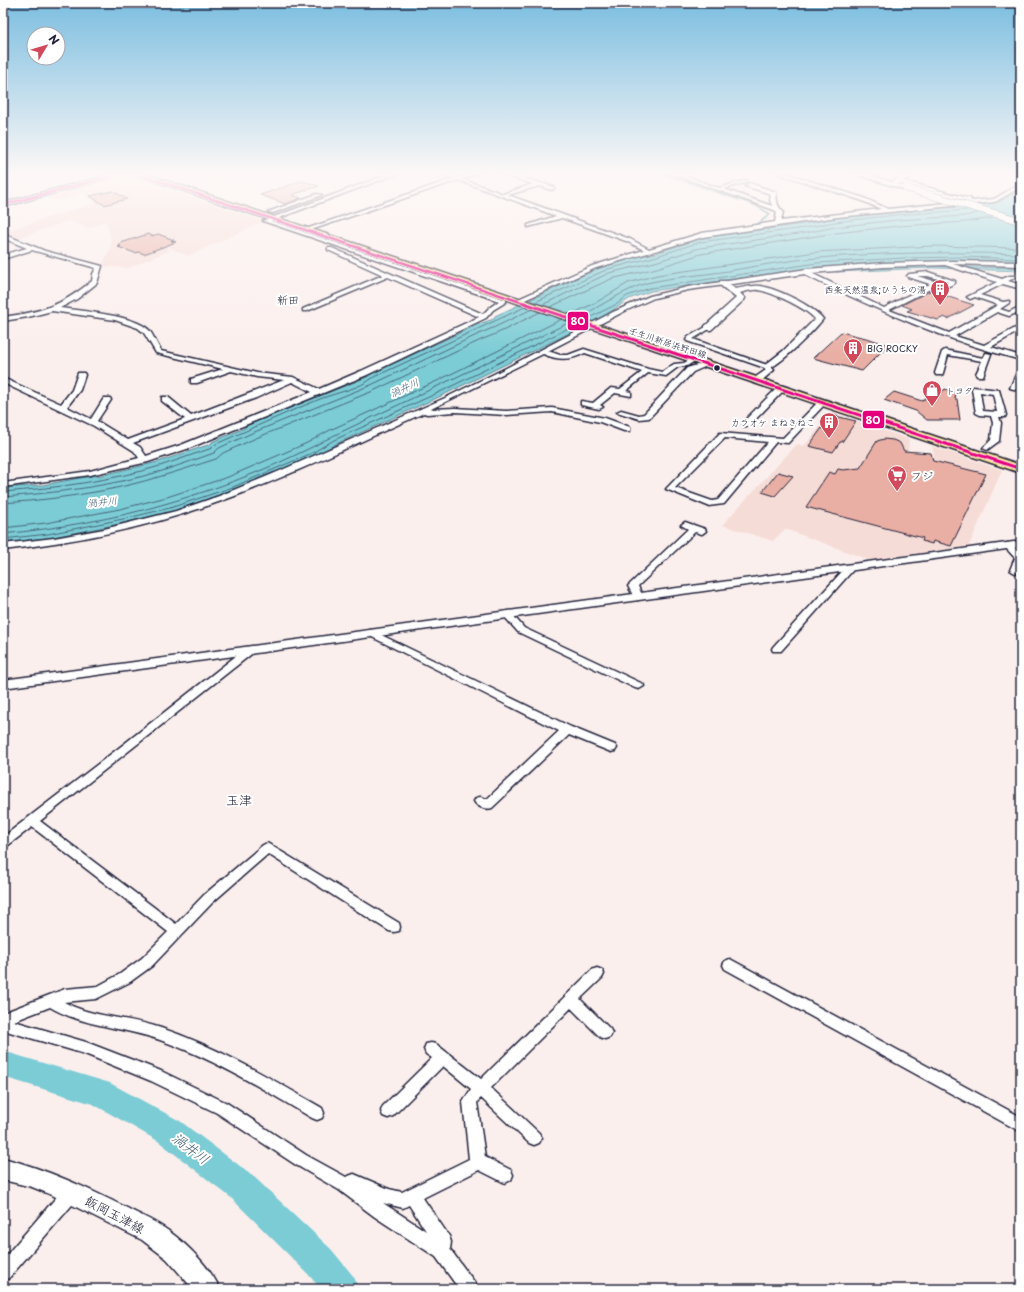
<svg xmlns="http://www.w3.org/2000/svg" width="1024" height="1292" viewBox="0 0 1024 1292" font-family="'Playpen Sans','Klee One',sans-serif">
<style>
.built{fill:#f6dcd7}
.water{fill:#7bccd5;stroke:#578897}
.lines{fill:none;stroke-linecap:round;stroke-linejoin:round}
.shore{stroke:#466679;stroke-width:1}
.stream{stroke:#578897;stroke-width:2}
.river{fill:#7bccd5;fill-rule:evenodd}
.building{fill:#e9afa5;stroke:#22223b}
.minor-casing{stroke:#22223b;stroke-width:3}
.tertiary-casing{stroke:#22223b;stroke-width:3}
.secondary-casing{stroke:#22223b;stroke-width:3}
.primary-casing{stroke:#22223b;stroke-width:3}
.minor{fill:#fff;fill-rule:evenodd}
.tertiary{fill:#fff;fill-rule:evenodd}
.secondary{fill:#fff;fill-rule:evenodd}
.primary{fill:#f8e281;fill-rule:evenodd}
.tertiary-bridge-casing{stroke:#22223b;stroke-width:8;stroke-linecap:butt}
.tertiary-bridge{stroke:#fff;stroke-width:7}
.bus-1-far1-casing{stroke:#fff;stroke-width:4}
.bus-1-casing{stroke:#fff;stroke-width:5}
.bus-1-far1{stroke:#e5007d;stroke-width:2.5}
.bus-1{stroke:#e5007d;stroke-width:3}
.bus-dot{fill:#22223b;stroke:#fff;stroke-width:1.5}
.labels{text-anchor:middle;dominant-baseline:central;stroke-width:4;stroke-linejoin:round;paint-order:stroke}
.far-poi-label{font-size:9px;fill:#22223b;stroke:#fff;text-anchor:end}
.far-street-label{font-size:9px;fill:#22223b;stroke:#fff}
.far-water-label{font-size:10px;font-style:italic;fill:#415e71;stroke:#fff}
.far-quarter-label{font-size:11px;fill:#22223b;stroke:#fff}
.poi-label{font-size:11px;fill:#22223b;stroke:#fff;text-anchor:start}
.quarter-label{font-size:13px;fill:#22223b;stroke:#fff}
.near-street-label{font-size:13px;fill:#22223b;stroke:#fff}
.near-water-label{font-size:14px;font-style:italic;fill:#415e71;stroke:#fff}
.line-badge{stroke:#fff;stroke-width:1.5}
.badge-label{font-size:11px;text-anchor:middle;font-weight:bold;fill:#fff}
</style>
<rect width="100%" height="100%" fill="#fbefed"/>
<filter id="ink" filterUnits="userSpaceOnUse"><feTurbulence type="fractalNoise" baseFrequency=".025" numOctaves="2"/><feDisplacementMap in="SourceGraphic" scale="8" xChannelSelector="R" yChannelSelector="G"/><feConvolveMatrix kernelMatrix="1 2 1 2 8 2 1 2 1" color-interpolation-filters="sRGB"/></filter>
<g filter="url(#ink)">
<!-- built -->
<path class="built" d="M172,173H253L211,187L171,174Z
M122,176H128L264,221L188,256L168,247L167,248L171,250L128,268L102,266L111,247V240L106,221L89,228L68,221L16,239L3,234V232L94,203L83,193L73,189Z
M72,189L82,194L54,201L45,196Z
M832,413L909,439L908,460L932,466L935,461L932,446L1002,470L969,546L869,560L785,529L773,541L722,525L797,444L804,446Z"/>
<!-- water -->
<path class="water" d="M1021,189V263L933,261L818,267L651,291L629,299L604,316L443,395L336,444L313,457L235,490L171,512L124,523L48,538L3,543V488L43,485L96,475L98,476L158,462L211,444L212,442L245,428V426L367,377L371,374L479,324L494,319L495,316L606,265L636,256L653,254L701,238L804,224L834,218L893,211L964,207L972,204L999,202Z
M930,266L1021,268V271L933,268L836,272L869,269Z"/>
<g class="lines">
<!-- shore -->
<path class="shore" d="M535,302L608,269L654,257L700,242L804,228L835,222L895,215L967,210
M542,305L609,273L655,262L700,248L805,233L835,227L897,220L965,216L977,213
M550,307L611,279L657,268L701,254L836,233L898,226L965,222L993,218
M572,314L597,302L628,283L657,275L816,252L933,246L1021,248
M580,317C602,305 624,290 647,283C672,277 703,275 728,271C758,266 788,260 818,258C886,252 953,252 1021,254
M587,319L617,304L627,296L650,288L817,263L904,258L962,257L1021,259
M3,492C56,488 109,481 160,466C177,460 195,454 212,448L216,444C251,429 285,413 320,399C338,392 359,389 374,377L525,307
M3,497C56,493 111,486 162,471C180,465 197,459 214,453L219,448L252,433L371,385L481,333C499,326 515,317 532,309
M3,503C36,501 68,497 101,491C140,484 178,471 216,459L223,453L256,438L373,391L483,339C503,332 521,321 540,312
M3,528L46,523L120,509L167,497L228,477L307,443L330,430L437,381L562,319
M3,534C59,528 115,519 168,503C216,489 264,471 308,449C319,444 330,437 341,432C418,396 494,359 570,322
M3,539L48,534L123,519L170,508L233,487L312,453L334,440L442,391L577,324"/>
<!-- stream -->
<path class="stream" d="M662,173L755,205L770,214L758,224L768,230"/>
<!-- river -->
<path class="river" d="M3,1051L110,1083L180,1121L252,1175L331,1249L354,1277L359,1289H321L307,1273L230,1197L158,1141L93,1104L3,1077Z"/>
</g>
<!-- building -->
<path class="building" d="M302,181L319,186L292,195L301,198L286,204L260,195Z
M113,191L127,199L104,205L90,196Z
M148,234L152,236L158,234L174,240L171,241L176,242L144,254L139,252L135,253L118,247L121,246L118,244Z
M930,291L974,305L948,319L944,317L938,320L907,311L912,309L902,305Z
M841,332L870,339L888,345L862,371L813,358Z
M945,389L956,393L955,399H957L960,420H927L916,411L884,400L894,392L922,401L934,391L941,393Z
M831,415L856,421L842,442H840L833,452L809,446Z
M884,439L893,440L900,443L904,451L931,453L933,461L986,474L951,546L933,541L932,544L922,541L923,538L806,507L829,472L835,474L838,469L843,470L860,468L877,441Z
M778,472L793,476L775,496L762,492Z"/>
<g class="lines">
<defs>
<path id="minor" d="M392,173H399L271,221L506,300V302L493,310L486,318L367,375L187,449L148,462L90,475L3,487V483L90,471L139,458L134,451L94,426L3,383V378L61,404L72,390L78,373H84L85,375L80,390L67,407L91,419L104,398H110L111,400L97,421L128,440L185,419L162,401V397H168L191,416L284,380L257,377L231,371L197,383H191V379L223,369L156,353L144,333L138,328L115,320L52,311L28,317L3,321V317C42,312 61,306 92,281L93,274L96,268L32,250L3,259V255L27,248L3,238V234L45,251L102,266L97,283L77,299L60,308C81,311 136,315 150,331C154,337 157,344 161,351L257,373L293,377L319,389L361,371L479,317L388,277L307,311H303V309L383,275L328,250V248H332L483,314L489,308L499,301L263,221ZM292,382L312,392L181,445L146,456L140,447L133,443L256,398Z
M439,173H446L503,194L533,184L499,173H507L554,187V189L552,190L539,186L508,195L630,239L649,249L702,233L775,222L777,212L774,210L670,173H677L719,188L747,180V182L724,189L772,206L770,200L771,194L745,186L749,183L776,192C777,200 776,205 783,212L781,221L881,209L860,200L777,173H785L864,198L888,209L967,201L895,182L894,181L897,179L971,199V201L994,199L1021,183V187L995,202L837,217L703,237L596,268L518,303L515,301L516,300L592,266L644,250L626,241L562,218L528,227V225L556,216Z
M317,194L322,195L273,213L268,212Z
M952,261L1021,262V266L953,264L1002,279L1010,276H1014V278L1008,281L1021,285V289L1003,284L980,295L1003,302L1009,301V303L1000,309L1009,312L1021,306V311L1009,316L997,312L955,336L984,345L1021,325V330L991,347L1021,356V360C947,341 878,310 809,277L805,274L688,290L654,298L625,311L548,351L560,355H568L584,349L648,369L662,372L674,364L684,363L693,358L696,360L687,366L678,367L666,376L648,373L626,391L631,392V396L615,393L600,405L603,407L599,409L581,405V401L593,403L611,388L620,389L642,372L585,353C569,361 558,360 543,354L431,409L455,408L506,411L552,408L605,418L630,427V431H624L600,422L552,412L506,415L455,412L427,414L424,413C352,445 281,481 207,506C141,529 72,542 3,550V544L54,538L104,529L176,511L219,496L275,473L445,398L506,368L613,312L650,296L688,287L807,269L884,263ZM945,265L997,282L967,297L970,299L975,297L998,305L949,333L889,310L936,286L945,288L955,283V281L928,272L909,274L907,276L908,277L930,284L884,308L811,273L884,267ZM917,276H928L948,282L944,284Z
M706,327L711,328L693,339L770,366L774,370L759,383H753V379L766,370L765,368L687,341L686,340L688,337Z
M945,350L983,358L986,353L991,354L983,376H977L976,374L982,361L948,355L943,373L942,375H936L935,373L942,352Z
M707,362L711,364L709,365L693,372L649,418L639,419L617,412L621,410L639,415L644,414L687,368Z
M1018,370H1021V380L1018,386L1021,387V391L1010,388Z
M778,387H784L785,389L749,426H743V422Z
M973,387L999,390L1006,415L1005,417H999L1001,423L999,441L987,450L983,448L991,440L993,423L991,416L980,415L976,413L972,389ZM980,392L993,394L997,412L983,411Z
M819,401H822L826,403L788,443L776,442L724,504L708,506L666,489L720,433L783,438ZM725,438L768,442L718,500L712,501L675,488Z
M685,522L705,529L706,531L702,534L695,532L638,586L643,597L638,600L635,599L628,586L688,529L681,525Z
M1008,543L1011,544L1021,554V567L1018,572L1015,573L1010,570L1015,558L1004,546Z
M850,565L853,566L855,568L853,570L781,651H773L772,649L773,647L847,566Z
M508,612L511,613L524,628L643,684L644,686L639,689L635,688L518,632L503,615Z
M371,630L571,727L615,745L617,748L615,751L611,752L569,735L492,808C486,810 477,807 474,801L476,798L480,797L487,799L559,731L368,635L366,633L368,631Z
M250,647L255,650L254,652L40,821L176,924L205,894L263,845L267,843L399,923L400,927L399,931L394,932L389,931L268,854L213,902L152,966L130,982L96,999L64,1002C93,1018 130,1017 161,1028C218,1047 270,1078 322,1108L324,1113L322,1118L317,1120L312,1118C263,1089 214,1059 160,1040C124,1027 84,1027 50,1007L14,1021L86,1042L161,1071L227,1103L306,1155L346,1177L354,1174L389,1189L402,1192L469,1159L463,1102L471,1089L443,1066L393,1116L388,1118L383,1116L381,1111L383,1106L432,1058L426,1054L424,1049L426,1044L431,1043L436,1044L481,1079L592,970L597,968L602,970L604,974L602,978L580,999L610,1029L612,1033L610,1037L605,1039L600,1037L571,1008L491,1088L539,1133L542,1138L539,1143L534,1145L529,1143L481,1098L477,1102L485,1157L511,1170L513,1175L511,1180L505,1183L479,1170L423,1198L449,1236L451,1242L450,1249L475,1283L477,1289H459L436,1257L375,1217L339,1190L296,1165L217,1113L151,1081L85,1054L3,1030V1013L65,989L98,986L120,974L142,958L168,932L32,827L7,846L3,848V837L124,744L246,648ZM383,1203L403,1208L409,1205L426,1231Z
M730,959L1021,1117V1132L725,969L723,965L725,961Z
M72,1184L78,1186L80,1192L78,1198L9,1278L3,1280V1259L66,1186Z"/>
<path id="tertiary" d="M116,173H126L3,207V203Z
M470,173H479L308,231L303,230Z
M852,173H862L892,182L908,173H916L898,184L908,187V189L906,190Z
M720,281H726L735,289C743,288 752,285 760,286C776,288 813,306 823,319C815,329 776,371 765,369L764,367L765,365L783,351L815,319C806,308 772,292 758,290C752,289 745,292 740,293L745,298L744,300L711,330H705V326L736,298L720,285Z
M1021,541V547L3,688V680Z"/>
<path id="secondary" d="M3,1158C47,1169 87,1188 127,1208C142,1216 157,1222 170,1232C188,1245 211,1269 220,1289H193L167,1259L142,1240L52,1195L32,1187L3,1180Z"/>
<path id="primary" d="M131,173H143L1021,465V473Z"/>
</defs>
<!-- minor casing -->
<use href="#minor" class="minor-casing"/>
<!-- tertiary casing -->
<use href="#tertiary" class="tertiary-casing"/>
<!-- secondary casing -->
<use href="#secondary" class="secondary-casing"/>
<!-- primary casing -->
<use href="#primary" class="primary-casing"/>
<!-- minor -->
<use href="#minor" class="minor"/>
<!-- tertiary -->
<use href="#tertiary" class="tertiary"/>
<!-- secondary -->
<use href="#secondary" class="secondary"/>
<!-- primary -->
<use href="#primary" class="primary"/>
<defs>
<path id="tertiary-bridge" d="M906,188L1021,221"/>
</defs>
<!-- tertiary-bridge casing -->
<use href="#tertiary-bridge" class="tertiary-bridge-casing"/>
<!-- tertiary-bridge -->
<use href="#tertiary-bridge" class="tertiary-bridge"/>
<defs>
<path id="bus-1-far1" d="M135,173L527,304
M3,205L123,173"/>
<path id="bus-1" d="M524,303L1021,469"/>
</defs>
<!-- bus-1-far1 casing -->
<use href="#bus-1-far1" class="bus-1-far1-casing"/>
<!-- bus-1 casing -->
<use href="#bus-1" class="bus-1-casing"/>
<!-- bus-1-far1 -->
<use href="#bus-1-far1" class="bus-1-far1"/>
<!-- bus-1 -->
<use href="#bus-1" class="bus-1"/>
</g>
</g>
<!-- sky -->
<linearGradient id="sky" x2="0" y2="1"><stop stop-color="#7cbee0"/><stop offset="0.49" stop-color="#fdf8f7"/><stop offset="1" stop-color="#fdf8f7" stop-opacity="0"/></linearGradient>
<rect width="1024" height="354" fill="url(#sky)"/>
<!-- icons -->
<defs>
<symbol id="building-pin" viewBox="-11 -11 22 30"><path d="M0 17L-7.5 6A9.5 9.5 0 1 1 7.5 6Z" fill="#d1495b" stroke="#fff"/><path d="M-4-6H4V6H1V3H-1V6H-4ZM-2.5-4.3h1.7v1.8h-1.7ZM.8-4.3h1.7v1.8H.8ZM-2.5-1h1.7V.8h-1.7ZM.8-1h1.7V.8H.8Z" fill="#fff"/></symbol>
<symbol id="shop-pin" viewBox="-11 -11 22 30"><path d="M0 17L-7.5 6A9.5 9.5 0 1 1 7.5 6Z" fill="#d1495b" stroke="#fff"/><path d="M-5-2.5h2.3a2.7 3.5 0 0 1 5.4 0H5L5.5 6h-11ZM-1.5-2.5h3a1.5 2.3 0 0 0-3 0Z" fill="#fff"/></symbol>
<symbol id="supermarket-pin" viewBox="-11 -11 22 30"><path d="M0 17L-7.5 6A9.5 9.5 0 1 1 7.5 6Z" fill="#d1495b" stroke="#fff"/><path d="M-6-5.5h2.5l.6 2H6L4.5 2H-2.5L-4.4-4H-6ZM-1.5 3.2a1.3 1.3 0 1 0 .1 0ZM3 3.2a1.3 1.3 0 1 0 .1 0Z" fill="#fff"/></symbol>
</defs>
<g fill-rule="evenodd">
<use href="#building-pin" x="929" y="278" width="22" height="30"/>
<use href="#building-pin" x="842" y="337" width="22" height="30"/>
<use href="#shop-pin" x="921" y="379" width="22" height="30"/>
<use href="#building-pin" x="818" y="411" width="22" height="30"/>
<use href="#supermarket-pin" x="886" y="464" width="22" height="30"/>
</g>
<!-- markers -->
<circle class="bus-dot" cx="717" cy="368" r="3.5"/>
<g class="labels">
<!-- far-poi labels -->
<g class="far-poi-label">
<text x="926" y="289">西条天然温泉;ひうちの湯</text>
<text x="867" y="348" text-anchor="start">BIG ROCKY</text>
<text x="946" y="390" text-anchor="start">トヨタ</text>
<text x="815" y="422">カラオケ まねきねこ</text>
</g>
<!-- far-street labels -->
<g class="far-street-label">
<text transform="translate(668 342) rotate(18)">壬生川新居浜野田線</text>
</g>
<!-- far-water labels -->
<g class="far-water-label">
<text transform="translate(404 387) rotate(-25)">渦井川</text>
<text transform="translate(102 501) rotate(-6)">渦井川</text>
</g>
<!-- far-quarter labels -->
<g class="far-quarter-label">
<text x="288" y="299">新田</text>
</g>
<!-- poi labels -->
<g class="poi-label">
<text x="911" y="475">フジ</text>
</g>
<!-- quarter labels -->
<g class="quarter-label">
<text x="239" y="799">玉津</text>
</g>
<!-- near-street labels -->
<g class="near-street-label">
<text transform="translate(115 1214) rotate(28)">飯岡玉津線</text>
</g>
<!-- near-water labels -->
<g class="near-water-label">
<text transform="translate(191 1148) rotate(37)">渦井川</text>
</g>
</g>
<g class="line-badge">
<rect x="567" y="311" width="22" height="20" rx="4" fill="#e5007d"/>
<rect x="862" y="410" width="23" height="19" rx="4" fill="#e5007d"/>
</g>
<g class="badge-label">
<text x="578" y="325">80</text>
<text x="873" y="424">80</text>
</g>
<!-- margin -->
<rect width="1024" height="1292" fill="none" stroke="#fff" stroke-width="16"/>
<rect x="8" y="8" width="1008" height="1276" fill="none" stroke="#22223b" stroke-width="1.5" filter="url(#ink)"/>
<!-- north arrow -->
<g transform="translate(46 46) rotate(52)"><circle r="19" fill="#ffffff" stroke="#a7a7b1"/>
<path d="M0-3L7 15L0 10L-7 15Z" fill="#d1495b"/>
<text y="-6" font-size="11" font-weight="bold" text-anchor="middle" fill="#22223b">N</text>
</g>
</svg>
